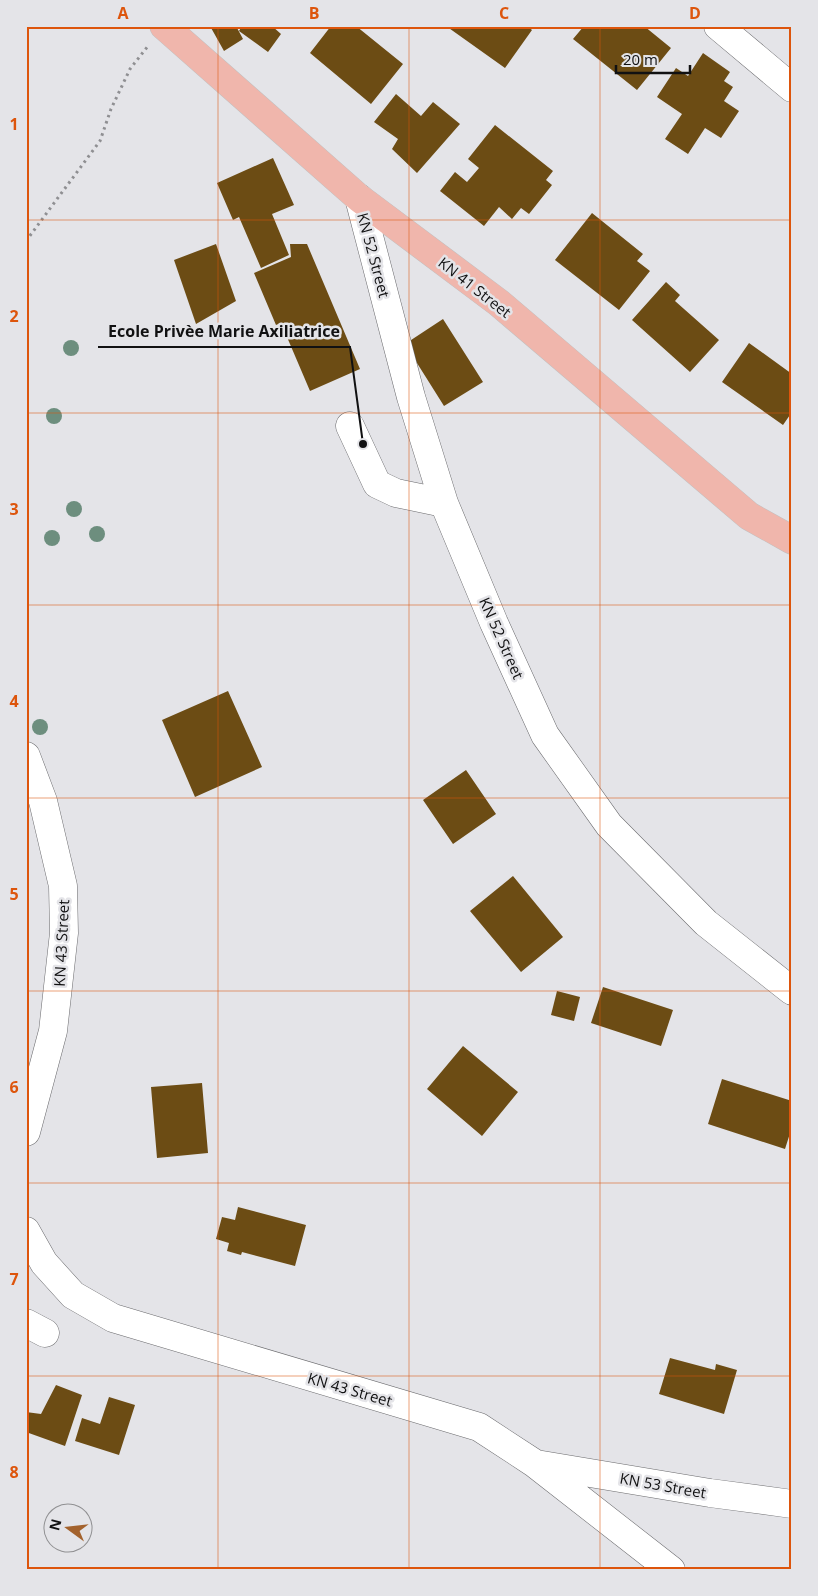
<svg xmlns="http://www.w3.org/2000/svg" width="818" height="1596" viewBox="0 0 818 1596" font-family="'Open Sans',sans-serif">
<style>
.building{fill:#6c4c14}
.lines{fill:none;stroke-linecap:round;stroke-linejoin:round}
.minor-casing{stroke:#6b6b6e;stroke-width:29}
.major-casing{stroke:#c1c1c1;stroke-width:29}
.path{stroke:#8f8f92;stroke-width:3;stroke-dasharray:2.5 4;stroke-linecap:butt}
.minor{stroke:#fff;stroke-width:28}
.major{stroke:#f0b6ac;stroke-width:28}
.tree{fill:#6d8e7e}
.grid{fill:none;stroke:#dd550c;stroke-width:1;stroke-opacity:0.55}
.labels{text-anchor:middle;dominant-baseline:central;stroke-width:5;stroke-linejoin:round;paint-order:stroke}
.street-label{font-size:15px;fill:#111112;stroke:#e4e4e8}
.leader{fill:none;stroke:#111112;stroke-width:2}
.callout-dot{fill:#111112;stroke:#e4e4e8;stroke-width:2}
.callout-label{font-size:16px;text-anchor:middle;font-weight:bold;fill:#111112;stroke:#e4e4e8;stroke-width:5;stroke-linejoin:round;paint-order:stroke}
.neatline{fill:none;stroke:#dd550c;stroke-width:2}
.grid-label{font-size:16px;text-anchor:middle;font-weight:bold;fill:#dd550c}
</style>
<rect width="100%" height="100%" fill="#e4e4e8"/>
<!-- building -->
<path class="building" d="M210,26H236L243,39L224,51Z
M242,26H272L281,34L268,52L239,31Z
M331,26H356L403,64L371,104L310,53Z
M446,26H527L532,30L505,68Z
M584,26H644L671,48L637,90L573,39Z
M703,53L730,72L724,81L733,87L724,101L739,111L721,138L705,128L688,154L665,139L682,114L657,97L676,68L688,76Z
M396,94L421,116L433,102L460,124L417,173L392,149L398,139L374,122Z
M495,125L553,171L546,180L552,185L529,214L521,208L512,219L499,207L484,226L440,191L455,172L467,182L479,168L468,159Z
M273,158L294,205L272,214L289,255L261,268L239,217L233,220L217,183Z
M592,213L643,254L637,261L650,271L619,310L555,260Z
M216,244L236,301L196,324L174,260Z
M290,244H307L360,369L310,391L281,323L276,325L254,273L291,257Z
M666,282L680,295L675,301L719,340L690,372L632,320Z
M443,319L483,382L444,406L405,344Z
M749,343L792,374V412L783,425L722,382Z
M228,691L262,767L195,797L162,720Z
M466,770L496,814L453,844L423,800Z
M513,876L563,937L521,972L470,911Z
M603,987L673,1010L661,1046L591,1023Z
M557,991L580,997L574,1021L551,1015Z
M463,1046L518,1092L482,1136L427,1089Z
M722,1079L792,1101V1127L785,1149L708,1124Z
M202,1083L208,1153L157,1158L151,1087Z
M238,1207L306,1225L295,1266L242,1252L241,1255L227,1251L229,1243L216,1239L222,1217L235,1220Z
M670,1358L715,1370L716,1364L737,1370L724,1414L659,1394Z
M56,1385L82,1395L65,1446L26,1432V1412L41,1414Z
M109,1397L135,1405L119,1455L75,1441L82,1418L100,1424Z"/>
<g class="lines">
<defs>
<path id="minor" d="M718,26L792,88
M359,198L411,397L444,503L494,623L545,735L609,825L706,923L792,991
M350,426L377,484L396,493L444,503
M26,756L43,801L63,886L64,933L53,1031L26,1132
M26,1231L44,1263L73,1295L113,1318L479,1427L534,1463L671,1570
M26,1323L45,1333
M536,1464L710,1493L792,1504"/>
<path id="major" d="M164,26L359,198L499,303L749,516L792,540"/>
</defs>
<!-- minor casing -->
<use href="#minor" class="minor-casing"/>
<!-- major casing -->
<use href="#major" class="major-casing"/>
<!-- path -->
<path class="path" d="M26,241L100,141L111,109L130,69L148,46"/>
<!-- minor -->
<use href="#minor" class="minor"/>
<!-- major -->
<use href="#major" class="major"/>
</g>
<!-- trees -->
<g class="tree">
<circle cx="71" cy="348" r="8"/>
<circle cx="54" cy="416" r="8"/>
<circle cx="74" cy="509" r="8"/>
<circle cx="97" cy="534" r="8"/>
<circle cx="52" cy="538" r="8"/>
<circle cx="40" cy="727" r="8"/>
</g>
<!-- grid -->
<path class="grid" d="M218,26V1570M409,26V1570M600,26V1570M26,220H792M26,413H792M26,605H792M26,798H792M26,991H792M26,1183H792M26,1376H792"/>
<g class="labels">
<!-- street labels -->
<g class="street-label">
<text transform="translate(374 255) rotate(75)">KN 52 Street</text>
<text transform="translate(475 287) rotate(38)">KN 41 Street</text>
<text transform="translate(502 638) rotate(66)">KN 52 Street</text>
<text transform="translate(61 943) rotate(-87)">KN 43 Street</text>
<text transform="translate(350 1389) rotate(16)">KN 43 Street</text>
<text transform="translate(663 1485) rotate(10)">KN 53 Street</text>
</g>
</g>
<!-- callouts -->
<path class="leader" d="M363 444L350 347H98"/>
<circle class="callout-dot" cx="363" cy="444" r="5"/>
<g class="callout-label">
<text x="224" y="337">Ecole Privèe Marie Axiliatrice</text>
</g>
<!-- border -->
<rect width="818" height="1596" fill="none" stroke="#e4e4e8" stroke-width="55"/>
<!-- north arrow -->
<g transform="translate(68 1528) rotate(285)"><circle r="24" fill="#e4e4e8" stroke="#909092"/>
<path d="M0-4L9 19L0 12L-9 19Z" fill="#a3622d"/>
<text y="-8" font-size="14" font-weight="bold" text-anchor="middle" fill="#111112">N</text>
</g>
<!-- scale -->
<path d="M616 65v8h74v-8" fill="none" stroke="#111112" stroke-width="2.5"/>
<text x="623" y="65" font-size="15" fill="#111112" stroke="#e4e4e8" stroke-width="4" paint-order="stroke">20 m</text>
<rect x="28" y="28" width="762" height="1540" class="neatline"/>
<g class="grid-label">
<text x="123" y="19">A</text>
<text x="314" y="19">B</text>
<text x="504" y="19">C</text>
<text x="695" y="19">D</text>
<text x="14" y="130">1</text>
<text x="14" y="322">2</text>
<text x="14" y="515">3</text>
<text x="14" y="707">4</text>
<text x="14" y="900">5</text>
<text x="14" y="1093">6</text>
<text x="14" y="1285">7</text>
<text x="14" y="1478">8</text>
</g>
</svg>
